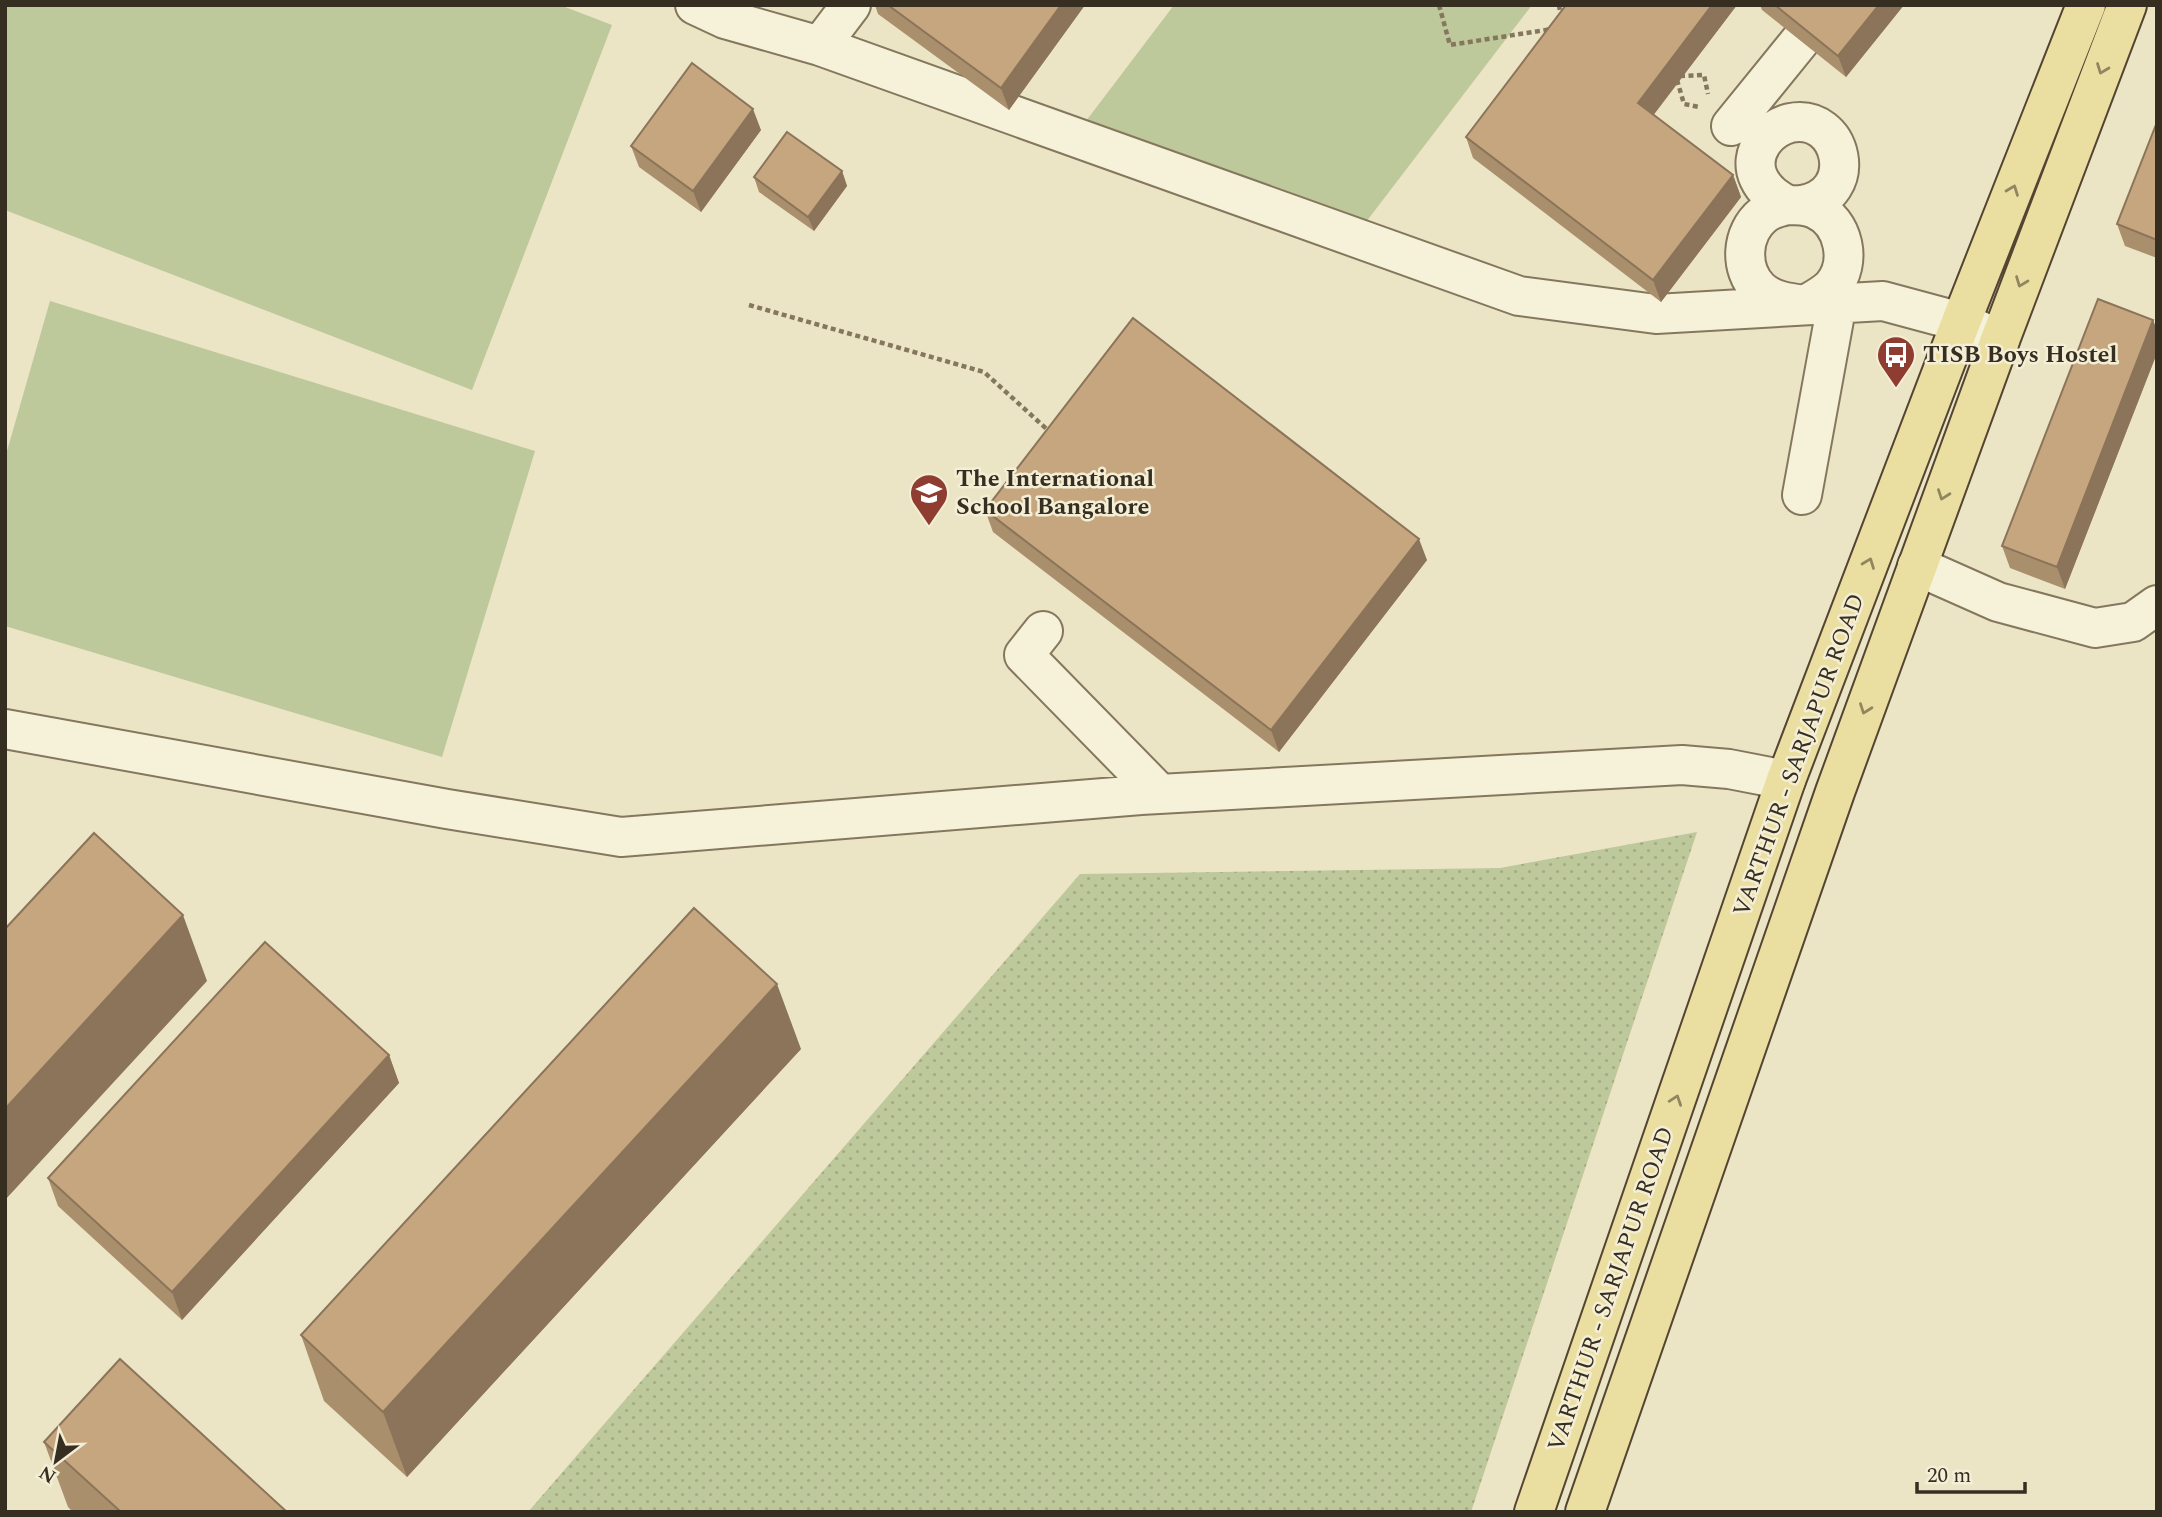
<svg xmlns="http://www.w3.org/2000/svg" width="2162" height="1517" viewBox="0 0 2162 1517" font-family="Spectral,serif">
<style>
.grass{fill:url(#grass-dots)}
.park{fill:#bdc89b}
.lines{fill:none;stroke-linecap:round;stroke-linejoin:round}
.minor-casing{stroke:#85775d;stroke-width:42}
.major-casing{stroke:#534531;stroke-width:42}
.path{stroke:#85775d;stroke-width:4.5;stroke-dasharray:5 3.5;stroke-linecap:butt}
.minor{stroke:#f6f1d9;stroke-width:38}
.major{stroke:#ebdea1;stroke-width:38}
.wall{fill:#aa8f6d}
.shaded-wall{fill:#8b7459}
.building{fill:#c6a67f;stroke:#8b7459;stroke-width:2}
.oneway{stroke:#908660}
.labels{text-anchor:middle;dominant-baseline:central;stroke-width:5;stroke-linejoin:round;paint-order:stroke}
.poi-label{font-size:24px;font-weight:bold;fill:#362e20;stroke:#f3eed5;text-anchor:start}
.street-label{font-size:24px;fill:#362e20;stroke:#f3eed5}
</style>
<defs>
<pattern id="grass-dots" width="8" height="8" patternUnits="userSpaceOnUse" patternTransform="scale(1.75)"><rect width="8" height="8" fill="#bdc89b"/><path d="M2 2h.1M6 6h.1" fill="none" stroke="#a3ac85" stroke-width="1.8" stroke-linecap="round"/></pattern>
</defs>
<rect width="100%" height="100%" fill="#ebe5c6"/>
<!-- grass -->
<path class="grass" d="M1697,832L1471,1512H528L1080,874L1500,868Z"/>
<!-- park -->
<path class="park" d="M5,5H560L612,25L472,390L5,210Z
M1174,5H1532L1366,222L1083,125Z
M50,301L535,451L442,757L5,626V458Z"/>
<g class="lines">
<defs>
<path id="minor" d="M695,5L725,19L820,46L1519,296L1656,314L1883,301L1961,322L2000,340
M820,46L851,5
M1731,126L1800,41
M1788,205C1797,205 1806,205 1815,209C1844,222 1853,263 1832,287C1824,295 1814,300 1805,305C1789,303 1771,301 1759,289C1739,269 1741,233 1763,215C1770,209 1779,207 1788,205Z
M1788,205C1762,193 1744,167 1764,140C1771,131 1779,126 1790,123C1843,112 1862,195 1802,205
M1802,495L1837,303
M1917,566L1998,602L2095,628L2133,622L2157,605
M1043,631L1024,655L1160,794
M5,729L447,809L621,837L1141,795L1682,765L1729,769L1786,780"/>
<path id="major" d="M1534,1512L1786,780L1961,322L2086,5
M1585,1512L1835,792L2000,340L2127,5"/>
</defs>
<!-- minor casing -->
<use href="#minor" class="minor-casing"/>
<!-- major casing -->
<use href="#major" class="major-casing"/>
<!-- path -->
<path class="path" d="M1439,5L1450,45L1552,29
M1559,5L1561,18
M1680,76L1704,75L1708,94
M1677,80L1684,104L1699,107
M749,305L984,372L1051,433"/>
<!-- minor -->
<use href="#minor" class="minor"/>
<!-- major -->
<use href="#major" class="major"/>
</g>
<!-- wall -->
<path class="wall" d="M875,5H1085L1009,110L878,14Z
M1566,5H1737L1653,115L1733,175L1741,197L1661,302L1473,158L1466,137Z
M1760,5H1904L1846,77L1762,10Z
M2157,122V258L2125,246L2117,224Z
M761,130L701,212L639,167L631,146Z
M842,171L847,186L814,231L759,192L754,177Z
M2157,330V353L2065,589L2010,568L2002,546Z
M985,510L1427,560L1279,752L993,532Z
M801,1049L407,1477L324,1401L301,1335Z
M389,1055L399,1083L182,1320L58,1206L48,1178Z
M44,1442L287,1512H73L68,1507Z"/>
<!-- shaded-wall -->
<path class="shaded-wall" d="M1061,5H1085L1009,110L1001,88Z
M1712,5H1737L1646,125L1638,103Z
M1879,5H1904L1846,77L1838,56Z
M753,109L761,130L701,212L693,191Z
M842,171L847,186L814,231L808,217Z
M1733,175L1741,197L1661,302L1653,280Z
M2153,320L2157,330V353L2065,589L2057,567Z
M1419,539L1427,560L1279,752L1271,730Z
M183,915L207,981L5,1200V1109Z
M777,984L801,1049L407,1477L383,1412Z
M389,1055L399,1083L182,1320L172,1292Z"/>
<!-- building -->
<path class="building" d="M888,5H1061L1001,88Z
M1566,5H1712L1638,103L1733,175L1653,280L1466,137Z
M1775,5H1879L1838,56Z
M692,63L753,109L693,191L631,146Z
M2157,122V240L2117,224Z
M787,132L842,171L808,217L754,177Z
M2098,299L2153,320L2057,567L2002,546Z
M1133,318L1419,539L1271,730L985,510Z
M94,833L183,915L5,1109V929Z
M694,908L777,984L383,1412L301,1335Z
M265,942L389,1055L172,1292L48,1178Z
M120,1359L287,1512H121L44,1442Z"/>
<!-- one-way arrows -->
<defs><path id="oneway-chevron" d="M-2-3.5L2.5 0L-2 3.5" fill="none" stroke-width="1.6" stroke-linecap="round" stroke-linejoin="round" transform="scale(1.75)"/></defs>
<g class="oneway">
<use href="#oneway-chevron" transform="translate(2102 69) rotate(111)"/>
<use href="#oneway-chevron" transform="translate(2013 190) rotate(-69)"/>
<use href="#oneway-chevron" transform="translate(2021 282) rotate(111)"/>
<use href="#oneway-chevron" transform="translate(1943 495) rotate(110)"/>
<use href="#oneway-chevron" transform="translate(1869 563) rotate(-69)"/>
<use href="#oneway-chevron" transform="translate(1865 709) rotate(110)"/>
<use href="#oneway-chevron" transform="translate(1676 1100) rotate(-71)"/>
</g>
<!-- icons -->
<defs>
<symbol id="bus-pin" viewBox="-11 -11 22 30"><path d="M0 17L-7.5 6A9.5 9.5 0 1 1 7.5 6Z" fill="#903d31" stroke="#f3eed5"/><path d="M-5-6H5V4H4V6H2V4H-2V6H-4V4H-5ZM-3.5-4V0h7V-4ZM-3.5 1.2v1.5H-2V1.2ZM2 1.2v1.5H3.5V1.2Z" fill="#fff"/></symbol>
<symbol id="school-pin" viewBox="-11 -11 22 30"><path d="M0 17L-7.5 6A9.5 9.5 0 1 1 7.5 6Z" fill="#903d31" stroke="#f3eed5"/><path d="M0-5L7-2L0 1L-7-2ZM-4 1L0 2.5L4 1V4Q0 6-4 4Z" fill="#fff"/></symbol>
</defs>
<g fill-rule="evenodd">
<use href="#bus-pin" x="1874" y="333" width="44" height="60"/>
<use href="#school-pin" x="907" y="471" width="44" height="60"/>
</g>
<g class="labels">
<!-- poi labels -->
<g class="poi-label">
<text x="1923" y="355">TISB Boys Hostel</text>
<text x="956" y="479">The International<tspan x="956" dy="28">School Bangalore</tspan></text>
</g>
<!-- street labels -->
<g class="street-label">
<text transform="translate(1799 755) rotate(-70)">VARTHUR - SARJAPUR ROAD</text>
<text transform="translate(1611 1289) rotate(-71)">VARTHUR - SARJAPUR ROAD</text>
</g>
</g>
<!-- border -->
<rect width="2162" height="1517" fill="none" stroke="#362e20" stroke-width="14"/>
<!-- north arrow -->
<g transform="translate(56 1461) rotate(212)" stroke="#f3eed5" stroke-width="5" paint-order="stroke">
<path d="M0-5L12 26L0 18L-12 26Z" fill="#362e20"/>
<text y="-10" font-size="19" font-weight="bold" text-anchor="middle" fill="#362e20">N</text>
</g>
<!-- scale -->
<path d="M1917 1482v10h108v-10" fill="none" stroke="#362e20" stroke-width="3.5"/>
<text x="1927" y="1482" font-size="21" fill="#362e20" stroke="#f3eed5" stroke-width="5" paint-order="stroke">20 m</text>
</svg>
